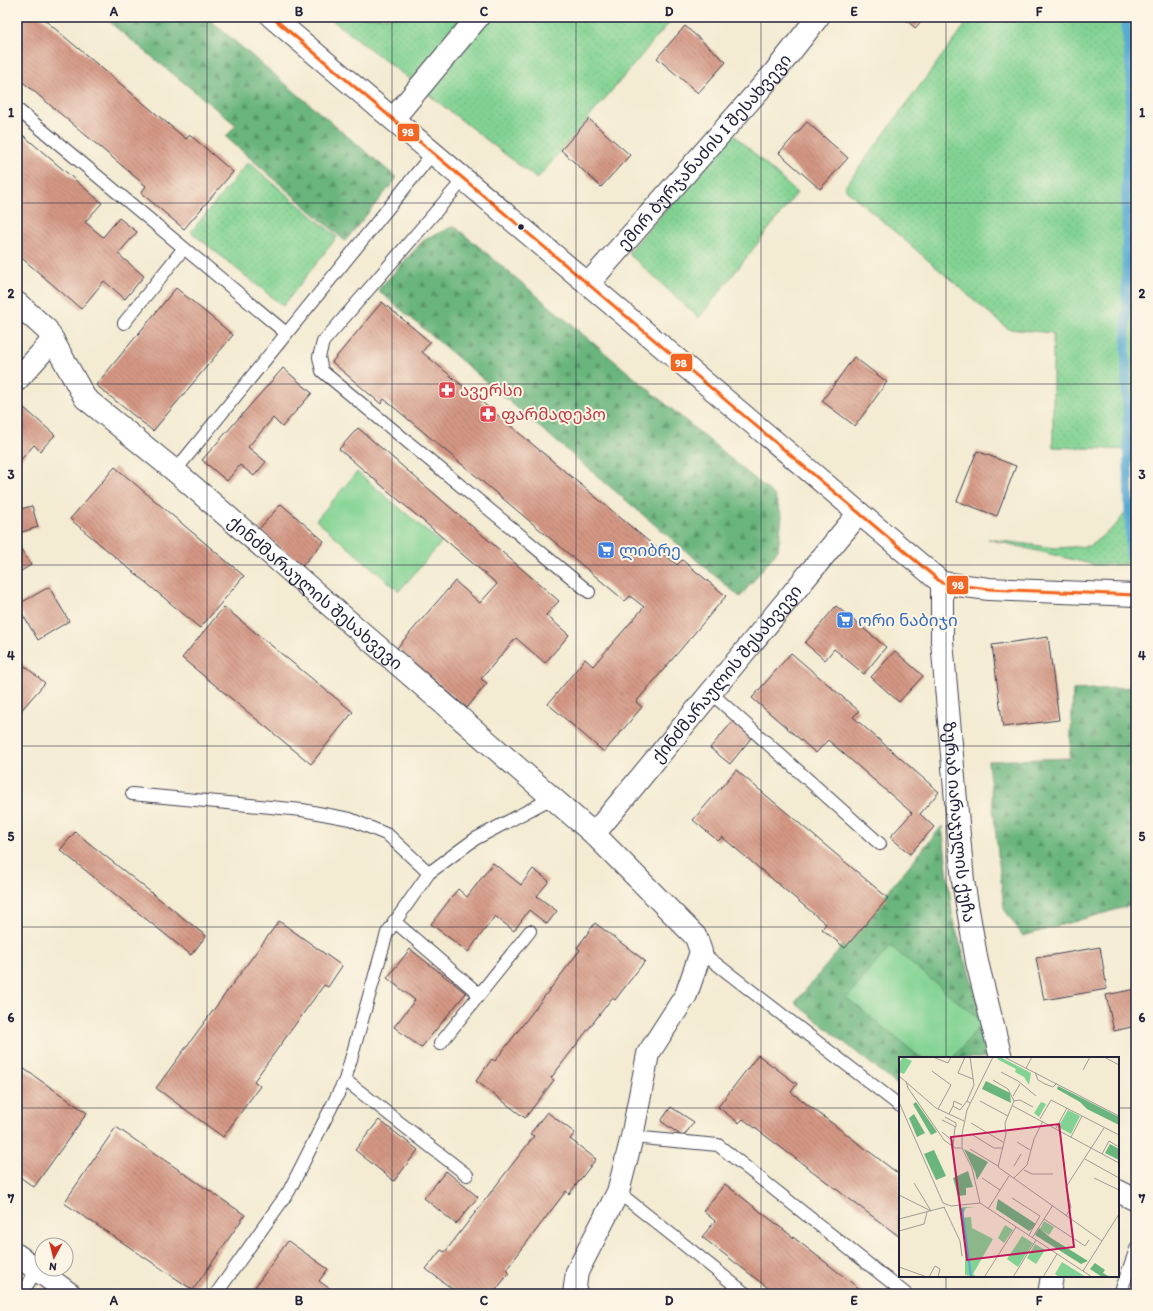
<svg xmlns="http://www.w3.org/2000/svg" width="1153" height="1311" viewBox="0 0 1153 1311" font-family="Itim,'Noto Sans Georgian',sans-serif">
<style>
.green{fill:url(#green-dots);stroke:#527a67}
.forest{fill:url(#forest-firs);stroke:#466c5c}
.pitch{fill:#82d393;stroke:#527a67}
.lines{fill:none;stroke-linecap:round;stroke-linejoin:round}
.stream{stroke:#58aad3;stroke-width:9}
.building{fill:url(#building-back-hatch)}
.lane-casing{stroke:#414052;stroke-width:14}
.street-casing{stroke:#414052;stroke-width:24}
.secondary-casing{stroke:#414052;stroke-width:24}
.lane{stroke:#fff;stroke-width:12}
.street{stroke:#fff;stroke-width:22}
.secondary{stroke:#fff;stroke-width:22}
.bus-1-casing{stroke:#fcf5e5;stroke-width:6}
.bus-1{stroke:#f26522;stroke-width:3}
.grid{fill:none;stroke:#22223b;stroke-width:1;stroke-opacity:0.55}
.bus-dot{fill:#22223b;stroke:#fcf5e5;stroke-width:1.5}
.labels{text-anchor:middle;dominant-baseline:central;stroke-width:4;stroke-linejoin:round;paint-order:stroke}
.street-label{font-size:17px;fill:#22223b;stroke:#fcf5e5}
.health-label{font-size:17px;fill:#be3a42;stroke:#fcf5e5;text-anchor:start}
.shop-label{font-size:17px;fill:#366cbe;stroke:#fcf5e5;text-anchor:start}
.inset-river{fill:none;stroke:#58aad3;stroke-width:2}
.inset-road{fill:none;stroke:#9f9b96;stroke-width:1}
.view{fill:#c2185b;fill-opacity:0.15;stroke:#c2185b;stroke-width:2}
.inset-edge{fill:none;stroke:#22223b;stroke-width:2}
.line-badge{stroke:#fcf5e5;stroke-width:1.5}
.badge-label{font-size:11px;text-anchor:middle;font-weight:bold;fill:#fff}
.neatline{fill:none;stroke:#22223b;stroke-width:1.5}
.grid-label{font-size:13px;text-anchor:middle;font-weight:bold;fill:#22223b}
</style>
<defs>
<pattern id="green-dots" width="8" height="8" patternUnits="userSpaceOnUse"><rect width="8" height="8" fill="#82d393"/><path d="M2 2h.1M6 6h.1" fill="none" stroke="#70b580" stroke-width="1.8" stroke-linecap="round"/></pattern>
<pattern id="forest-firs" width="22" height="20" patternUnits="userSpaceOnUse"><rect width="22" height="20" fill="#69b57d"/><path d="M5 1l3.5 6h-7zM16 11l3.5 6h-7z" fill="#569368"/></pattern>
<pattern id="building-back-hatch" width="6" height="6" patternUnits="userSpaceOnUse"><rect width="6" height="6" fill="#d49784"/><path d="M-1 5l2 2M0 0l6 6M5-1l2 2" fill="none" stroke="#ac7b6d"/></pattern>
</defs>
<rect width="100%" height="100%" fill="#fcf5e5"/>
<filter id="ink" filterUnits="userSpaceOnUse"><feTurbulence type="fractalNoise" baseFrequency=".025" numOctaves="2"/><feDisplacementMap in="SourceGraphic" scale="8" xChannelSelector="R" yChannelSelector="G"/><feConvolveMatrix kernelMatrix="1 2 1 2 8 2 1 2 1" color-interpolation-filters="sRGB"/></filter>
<filter id="wash" filterUnits="userSpaceOnUse"><feTurbulence type="fractalNoise" baseFrequency=".012" numOctaves="4" result="noise"/><feDisplacementMap in="SourceGraphic" scale="16" xChannelSelector="R" yChannelSelector="G"/><feGaussianBlur stdDeviation="0.9" result="paint"/><feColorMatrix in="noise" values="0 0 0 0 0 0 0 0 0 0 0 0 0 0 0 0 0 1.4 0 .05"/><feComposite in="paint" operator="in"/></filter>
<g filter="url(#wash)">
<rect width="100%" height="100%" fill="#f3ebd2"/>
<!-- green -->
<path class="green" d="M328,17H463L412,81Z
M490,17H674L537,179L428,94Z
M971,17H1136V450L1053,447V333L1008,329L844,188Z
M733,134L797,193L699,318L628,253Z
M248,162L337,237L283,306L191,232Z
M1136,499V564L1095,565L988,539L1055,548L1090,546L1116,525Z"/>
<!-- forest -->
<path class="forest" d="M103,17H206L397,178L345,241L226,137L236,125Z
M454,226L774,495L782,516L778,550L740,597L378,290L425,239Z
M1136,687V904L1023,936L1004,909L988,761L1070,758L1073,690Z
M942,826L953,921L996,1058H953L982,1022L847,998L921,1058H900V1087L795,1003Z"/>
<!-- pitch -->
<path class="pitch" d="M357,472L441,543L399,591L316,520Z
M890,946L983,1022L953,1058H921L847,998Z"/>
<g class="lines">
<!-- stream -->
<path class="stream" d="M1125,17L1131,80L1126,175V378L1130,555"/>
</g>
<g id="blocks">
<!-- building -->
<path class="building" d="M17,17H41L186,139L190,135L233,172L184,229L141,193L146,186L17,77Z
M903,17H925L915,28Z
M685,26L726,62L698,93L657,58Z
M589,119L630,155L601,187L561,150Z
M807,122L848,158L820,189L779,153Z
M17,130L102,203L85,222L103,237L119,218L137,232L118,254L144,276L125,299L104,281L81,309L17,254Z
M176,288L233,335L153,431L96,385Z
M382,302L430,342L422,352L677,565L682,560L726,596L636,702L642,707L604,752L548,704L585,659L593,666L644,607L630,596L625,601L384,399L381,404L332,362Z
M854,357L887,382L855,426L822,401Z
M283,368L312,393L282,427L273,418L248,447L266,462L254,476L240,465L227,481L202,460Z
M23,407L55,435L40,451L34,445L17,464V413Z
M358,428L559,601L546,615L569,635L545,663L516,638L481,679L487,683L467,708L397,648L455,581L480,603L497,584L339,449Z
M977,451L1016,466L997,516L957,501Z
M115,467L244,576L200,628L70,519Z
M281,504L324,541L302,566L259,529Z
M32,506L38,527L22,532L17,510Z
M17,543L31,565L18,573L17,572Z
M49,587L69,621L38,640L17,605Z
M836,606L886,647L864,674L834,649L825,660L805,643Z
M224,607L353,712L311,764L182,658Z
M1048,637L1059,720L1003,727L992,645Z
M895,651L923,676L899,702L871,677Z
M791,653L859,711L853,717L939,792L920,814L934,827L910,854L890,837L912,813L828,740L816,753L752,698Z
M20,662L45,683L17,715V666Z
M733,721L752,737L730,764L710,748Z
M736,770L888,898L845,948L822,929L826,924L722,837L718,841L693,820Z
M75,832L206,936L191,955L60,850Z
M493,863L521,885L533,869L549,881L537,896L557,911L547,924L529,910L514,931L495,916L468,952L431,924L458,889L467,897Z
M279,921L342,966L328,987L324,985L254,1081L260,1086L223,1137L156,1088Z
M595,923L645,961L615,1000L612,998L551,1078L554,1080L525,1118L476,1081L492,1059L495,1061L580,950L577,948Z
M1100,947L1107,989L1044,1000L1036,958Z
M410,949L466,993L421,1048L394,1027L415,1000L387,978Z
M1136,989V1026L1114,1031L1106,995Z
M758,1055L797,1084L791,1092L900,1175V1237L743,1119L739,1123L718,1107Z
M17,1064L87,1113L34,1187L17,1175Z
M671,1107L694,1122L683,1137L661,1121Z
M547,1112L575,1133L570,1139L596,1159L569,1194L566,1191L506,1270L509,1273L493,1294H459L426,1269L441,1250L445,1252L534,1136L530,1134Z
M379,1120L418,1150L394,1181L355,1150Z
M116,1127L245,1215L193,1290L64,1203Z
M446,1171L478,1197L456,1224L424,1198Z
M725,1184L866,1294H776L702,1237L715,1221L703,1211Z
M288,1241L328,1269L319,1281L337,1294H250Z"/>
</g>
</g>
<g filter="url(#ink)">
<use href="#blocks" fill-opacity="0" stroke="#414052" stroke-width="1"/>
<g class="lines">
<defs>
<path id="lane" d="M17,109L286,333
M464,179L323,342L319,357L322,371L589,592
M124,323L184,248
M175,471L433,153
M711,693L880,844
M132,794L302,810L350,819L388,835L429,873
M394,921L479,994
M701,952L900,1106
M440,1044L530,931
M345,1080L467,1175
M632,1137L718,1145L906,1294
M618,1192L746,1294
M21,1294L37,1270
M216,1294L289,1191L345,1080L387,933L429,873L475,839L552,798
M1120,1294L1136,1249"/>
<g id="street">
<path d="M393,119L478,17"/>
<path id="s1" d="M588,284L774,73L818,17"/>
<path id="s2" d="M17,303L47,330L85,398L175,471L594,834L696,937L701,952L686,995L648,1054L632,1137L618,1192L577,1272L574,1294"/>
<path d="M17,380L53,340"/>
<path id="s3" d="M594,834L859,513"/>
<path d="M1118,1191L1136,1200"/>
<path d="M17,1255L70,1294"/>
</g>
<g id="secondary">
<path d="M272,17L942,583L989,589L1136,595"/>
<path id="s4" d="M942,583V641L963,881L977,962L1001,1058"/>
<path d="M1049,1294L1052,1276"/>
</g>
</defs>
<!-- lane casing -->
<use href="#lane" class="lane-casing"/>
<!-- street casing -->
<use href="#street" class="street-casing"/>
<!-- secondary casing -->
<use href="#secondary" class="secondary-casing"/>
<!-- lane -->
<use href="#lane" class="lane"/>
<!-- street -->
<use href="#street" class="street"/>
<!-- secondary -->
<use href="#secondary" class="secondary"/>
<defs>
<path id="bus-1" d="M272,17L942,583L989,589L1136,595"/>
</defs>
<!-- bus-1 casing -->
<use href="#bus-1" class="bus-1-casing"/>
<!-- bus-1 -->
<use href="#bus-1" class="bus-1"/>
</g>
</g>
<!-- grid -->
<path class="grid" d="M207,17V1294M392,17V1294M576,17V1294M761,17V1294M946,17V1058M17,203H1136M17,384H1136M17,565H1136M17,746H1136M17,927H1136M17,1108H900M1118,1108H1136M946,1276V1294"/>
<!-- icons -->
<defs>
<symbol id="pharmacy-square" viewBox="-11 -11 22 22"><rect x="-9" y="-9" width="18" height="18" rx="4" fill="#e0444e" stroke="#fcf5e5"/><path d="M-2-6h4v4h4v4h-4v4h-4v-4h-4v-4h4Z" fill="#fff"/></symbol>
<symbol id="supermarket-square" viewBox="-11 -11 22 22"><rect x="-9" y="-9" width="18" height="18" rx="4" fill="#3f7fe0" stroke="#fcf5e5"/><path d="M-6-5.5h2.5l.6 2H6L4.5 2H-2.5L-4.4-4H-6ZM-1.5 3.2a1.3 1.3 0 1 0 .1 0ZM3 3.2a1.3 1.3 0 1 0 .1 0Z" fill="#fff"/></symbol>
</defs>
<g fill-rule="evenodd">
<use href="#pharmacy-square" x="437" y="380" width="20" height="20"/>
<use href="#pharmacy-square" x="478" y="404" width="20" height="20"/>
<use href="#supermarket-square" x="596" y="540" width="20" height="20"/>
<use href="#supermarket-square" x="835" y="610" width="20" height="20"/>
</g>
<!-- markers -->
<circle class="bus-dot" cx="521" cy="227" r="3.5"/>
<g class="labels">
<!-- street labels -->
<g class="street-label">
<text stroke="none"><textPath href="#s1" startOffset="176">ემირ ბურჯანაძის I შესახვევი</textPath></text>
<text stroke="none"><textPath href="#s2" startOffset="420">ქინძმარაულის შესახვევი</textPath></text>
<text stroke="none"><textPath href="#s3" startOffset="208">ქინძმარაულის შესახვევი</textPath></text>
<text stroke="none"><textPath href="#s4" startOffset="240">ზურაბ იარაჯულის ქუჩა</textPath></text>
</g>
<!-- health labels -->
<g class="health-label">
<text x="460" y="390">ავერსი</text>
<text x="501" y="414">ფარმადეპო</text>
</g>
<!-- shop labels -->
<g class="shop-label">
<text x="619" y="550">ლიბრე</text>
<text x="858" y="620">ორი ნაბიჯი</text>
</g>
</g>
<!-- overview -->
<g transform="translate(899 1057)">
<rect width="220" height="220" fill="#f3ebd2"/>
<path d="M4,0L13,4L5,17L0,15V6ZM101,0L132,16L130,28L125,20L116,15L117,12L98,2ZM142,45L147,47L140,60L135,56ZM169,53L181,59L172,77L159,70ZM66,150L77,151H67L62,161L72,160L73,171L94,182L74,217L78,220L66,218V191L60,151ZM145,164L155,170L150,178L141,172ZM106,168L114,173L105,186L99,181ZM123,179L134,186L119,210L108,202ZM136,187L146,193L137,207L128,201Z" fill="#82d393"/>
<path d="M87,24L111,36L112,46L83,32ZM159,29L220,60V68L188,52L181,45L158,32ZM17,45L38,75L32,78L14,47ZM15,57L26,76L18,80L10,61ZM211,87L220,92V103L206,96ZM65,92L89,105L78,123L76,115ZM35,93L47,119L37,123L25,97ZM69,114L74,130L67,131V138L59,139L54,121ZM99,142L137,167L133,172L130,174L97,152ZM140,171L152,181L189,204L182,207L136,178ZM196,206L206,213L204,216L211,220H203L191,212Z" fill="#69b57d"/>
<path d="M163,205L187,220H161L156,217Z" fill="#82d393"/>
<path class="inset-river" d="M63,151L72,220"/>
<path class="inset-road" d="M34,0L49,6L52,0M66,0L59,16L74,22M71,0L75,28L68,44L71,46M105,0L220,59M205,0L220,8M127,11L133,0M184,13L191,0M33,14L52,28L39,52M102,15L119,24L137,39M136,15L139,23L146,27L154,30L158,26M0,19L37,51L65,64M94,23L109,32L115,44L106,66L107,77L99,110L203,184M7,24L9,31L45,83L56,91H63M114,39L121,27M81,44L109,59M115,44L121,43L134,50M0,45L44,146L52,149L81,146L73,111L63,91V77L68,53L94,0M54,49L55,44L63,48M114,49L220,106M50,57L54,49L61,53L68,44M141,62L152,43L220,78M43,63L57,70V66L46,60M72,66L104,85M157,71L168,51M43,75L55,85M72,77L95,91H103M172,80L183,59M118,85L131,93M54,90L56,70M71,92L99,109M203,97L210,84L220,90M186,102L220,121M115,109L122,97M125,113L133,117H154M83,121L101,133M115,121L128,108L135,82L144,64M195,121L220,133M15,126L32,154M0,138L32,154M113,141L141,159L130,178M81,146L193,220M45,150L61,184L63,199M89,152L110,119M167,159L172,150L167,130L205,71M0,162L46,150M145,162L186,189L190,183M0,174L25,167L28,155M133,181L154,148M0,210L28,220M184,214L220,157M86,219L117,170M30,220L36,209L41,212L39,220M114,220L137,183M144,220L158,197"/>
<path class="view" d="M160,67L175,190L68,203L52,80Z"/>
<rect width="220" height="220" class="inset-edge"/>
</g>
<g class="line-badge">
<rect x="397" y="123" width="23" height="19" rx="4" fill="#f26522"/>
<rect x="670" y="353" width="23" height="19" rx="4" fill="#f26522"/>
<rect x="946" y="575" width="23" height="20" rx="4" fill="#f26522"/>
</g>
<g class="badge-label">
<text x="408" y="136">98</text>
<text x="681" y="367">98</text>
<text x="958" y="589">98</text>
</g>
<!-- margin -->
<rect width="1153" height="1311" fill="none" stroke="#fcf5e5" stroke-width="44"/>
<!-- north arrow -->
<g transform="translate(54 1257) rotate(187)"><circle r="19" fill="#fcf5e5" stroke="#a5a1a1"/>
<path d="M0-3L7 15L0 10L-7 15Z" fill="#c8321e"/>
<text y="-6" font-size="11" font-weight="bold" text-anchor="middle" fill="#22223b">N</text>
</g>
<rect x="22" y="22" width="1109" height="1267" class="neatline"/>
<g class="grid-label">
<text x="114" y="16">A</text>
<text x="299" y="16">B</text>
<text x="484" y="16">C</text>
<text x="669" y="16">D</text>
<text x="854" y="16">E</text>
<text x="1039" y="16">F</text>
<text x="11" y="117">1</text>
<text x="1142" y="117">1</text>
<text x="11" y="298">2</text>
<text x="1142" y="298">2</text>
<text x="11" y="479">3</text>
<text x="1142" y="479">3</text>
<text x="11" y="660">4</text>
<text x="1142" y="660">4</text>
<text x="11" y="841">5</text>
<text x="1142" y="841">5</text>
<text x="11" y="1022">6</text>
<text x="1142" y="1022">6</text>
<text x="11" y="1203">7</text>
<text x="1142" y="1203">7</text>
<text x="114" y="1305">A</text>
<text x="299" y="1305">B</text>
<text x="484" y="1305">C</text>
<text x="669" y="1305">D</text>
<text x="854" y="1305">E</text>
<text x="1039" y="1305">F</text>
</g>
</svg>
